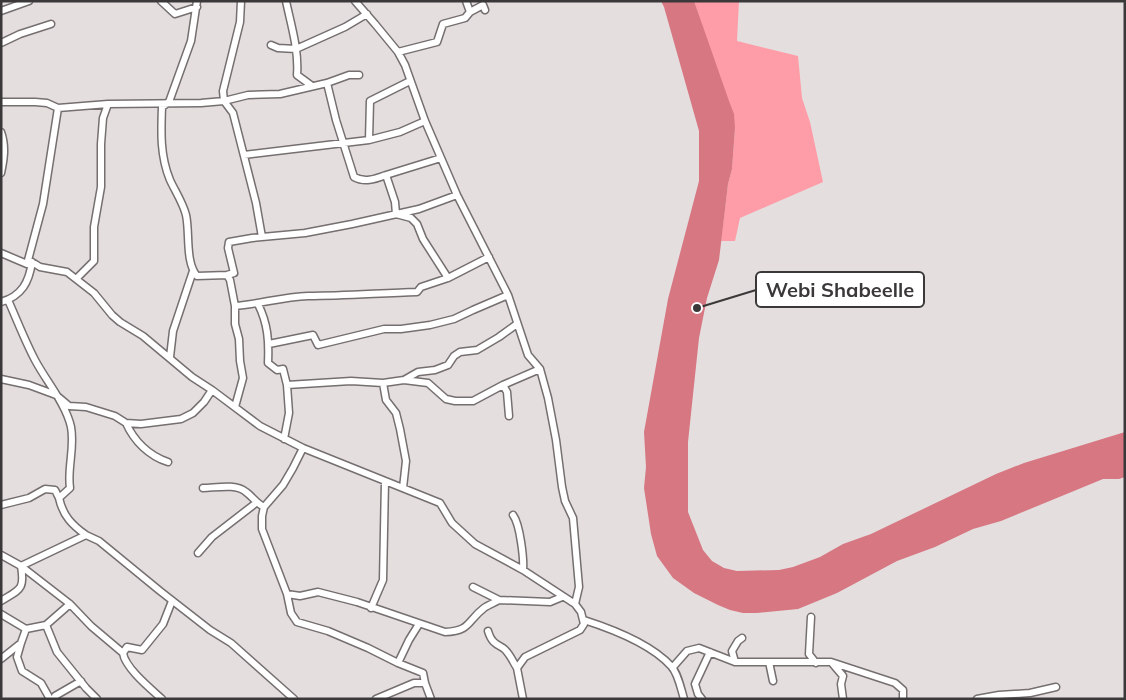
<svg xmlns="http://www.w3.org/2000/svg" width="1126" height="700" viewBox="0 0 1126 700" font-family="Mulish,sans-serif">
<style>
.green{fill:#fe9ca7}
.water{fill:#d67782}
.lines{fill:none;stroke-linecap:round;stroke-linejoin:round}
.minor-casing{stroke:#756f6f;stroke-width:9}
.minor{stroke:#fff;stroke-width:6}
.leader{fill:none;stroke:#3a3838;stroke-width:2}
.callout-dot{fill:#3a3838;stroke:#fff;stroke-width:2}
.callout{fill:#fff;stroke:#3a3838;stroke-width:2}
.callout-label{font-size:20px;text-anchor:middle;font-weight:bold;fill:#3a3838}
</style>
<rect width="100%" height="100%" fill="#e5dedf"/>
<!-- green -->
<path class="green" d="M694,1H739L737,41L798,56L802,98L810,122L823,182L740,218L735,241H721L728,184L732,169L735,128Z"/>
<!-- water -->
<path class="water" d="M661,1H694L729,101L734,114L735,128L732,169L728,184L719,260L707,298L699,338L688,442V512L703,550L712,561L724,568L737,571L779,570L793,567L820,557L843,544L871,534L996,474L1024,463L1125,432V477L1119,479H1103L1001,521L973,529L935,547L897,561L837,593L798,609L757,613H743L730,610L718,605L694,593L673,578L657,556L651,534L644,488L646,467L644,432L668,299L699,181V131L664,7Z"/>
<g class="lines">
<defs>
<path id="minor" d="M161,1L175,14L197,7
M197,1L191,41L169,102L162,107C161,132 160,156 170,180C175,191 183,203 186,215C190,233 185,262 197,276L227,275L230,280L235,306V324L239,339L240,361L243,378L235,407
M241,1L240,22L223,91L224,101L233,113L256,203L262,237
M286,1C291,25 299,50 297,75L312,86
M355,1L375,24L398,52L405,65L425,121L457,195L508,295L528,355L540,369L548,398L556,440L562,487L565,501L573,518L579,587L575,604L581,612L584,624L580,630L525,657L517,668L523,699
M466,1L470,12
M1,11L29,1
M1,43L20,34L51,24
M271,45L278,48L296,49L345,27L367,14
M398,52L437,42L443,24L465,18L470,12L483,5L485,10
M327,83L336,120L354,177C365,183 375,179 386,175L395,202L396,214L411,218L417,224L423,239L448,278
M1,102H35L47,103L58,108L108,104L201,103L224,101L248,95L280,94L327,83L349,75H359
M58,108L43,204L27,264L32,262L40,267L67,272L94,293L112,315L120,322L143,336L192,377L212,390L260,426L303,448L440,503L452,523L475,544L523,570L575,604
M1,132C6,146 4,159 1,173
M369,140L370,101L410,81
M244,155L369,140L400,132L425,121
M386,175L441,158
M1,253L27,264
M227,275L234,273L228,248L229,242L252,238L305,233L352,224L419,209L457,195
M76,279L94,261V227L101,187V144L103,118L108,104
M8,300C17,320 25,341 35,360C46,381 66,404 71,427C75,448 67,468 70,488L59,498C63,516 72,525 86,535
M1,302C22,296 29,282 32,262
M258,304C268,324 269,341 268,363L277,370L283,369L287,385L289,413L284,439
M235,306C259,304 283,297 308,296C344,296 381,293 417,292L421,287L448,278L489,257
M269,344L313,335L318,345L384,329H401L430,325L454,319L473,310L508,295
M170,357L173,331L193,271
M1,379L29,385L56,395L69,406L86,407L115,416L126,423L141,424L181,419L193,413L204,402L212,390
M404,380L428,383L446,399L455,401H473L503,385L507,392L509,416
M383,383L386,400L396,413L400,429L406,461L403,488
M287,385L351,381L383,383L404,380L418,372L435,370L448,365L454,356L460,352L477,350L499,337L517,324
M503,385L540,369
M126,423C134,441 149,456 168,462
M303,448L293,468L283,485L264,507L262,516V529L287,594L291,613L297,622L328,631L368,648L398,663L423,673L425,683
M203,488C215,488 236,483 246,492C253,497 256,503 264,507
M1,505L29,498L45,489L55,490L59,498
M513,515C520,524 524,559 523,570
M198,553L212,537L256,503
M1,555L21,566L86,535L99,541L160,591L210,630L231,643L294,699
M21,566L70,604
M473,587L499,600L550,602L562,597
M287,594L300,596L318,592L357,602L445,632C471,631 467,621 484,608C488,605 494,603 499,600
M1,601C20,589 25,590 21,566
M371,608L383,580L385,481
M1,614L26,629
M811,617L809,654L816,663
M584,623V620C612,629 651,644 671,666C678,673 681,689 684,699
M46,625L57,652L86,688L97,699
M488,631C491,641 494,643 503,648C509,652 513,662 517,668
M21,643L17,657L22,671L41,683L50,699
M1,659L21,643L26,629L46,625L70,604L91,626L123,653
M735,662L732,651L738,641L742,638
M769,662L773,681
M398,663L409,640L419,624
M832,663L843,676L841,684L843,699
M673,667L687,651L699,648L735,662H831L895,683L903,690V699
M55,699V696L81,681
M162,699C151,689 125,668 123,653L127,647L142,650L163,624L172,601
M376,699L414,683H425L431,699
M702,699L698,694L695,684L710,652
M977,699L999,695L1030,693L1056,687"/>
</defs>
<!-- minor casing -->
<use href="#minor" class="minor-casing"/>
<!-- minor -->
<use href="#minor" class="minor"/>
</g>
<!-- callouts -->
<path class="leader" d="M697 308L756 290"/>
<circle class="callout-dot" cx="697" cy="308" r="5"/>
<rect class="callout" x="756" y="272" width="168" height="35" rx="5"/>
<g class="callout-label">
<text x="840" y="297">Webi Shabeelle</text>
</g>
<!-- border -->
<rect width="1126" height="700" fill="none" stroke="#3a3838" stroke-width="5"/>
</svg>
